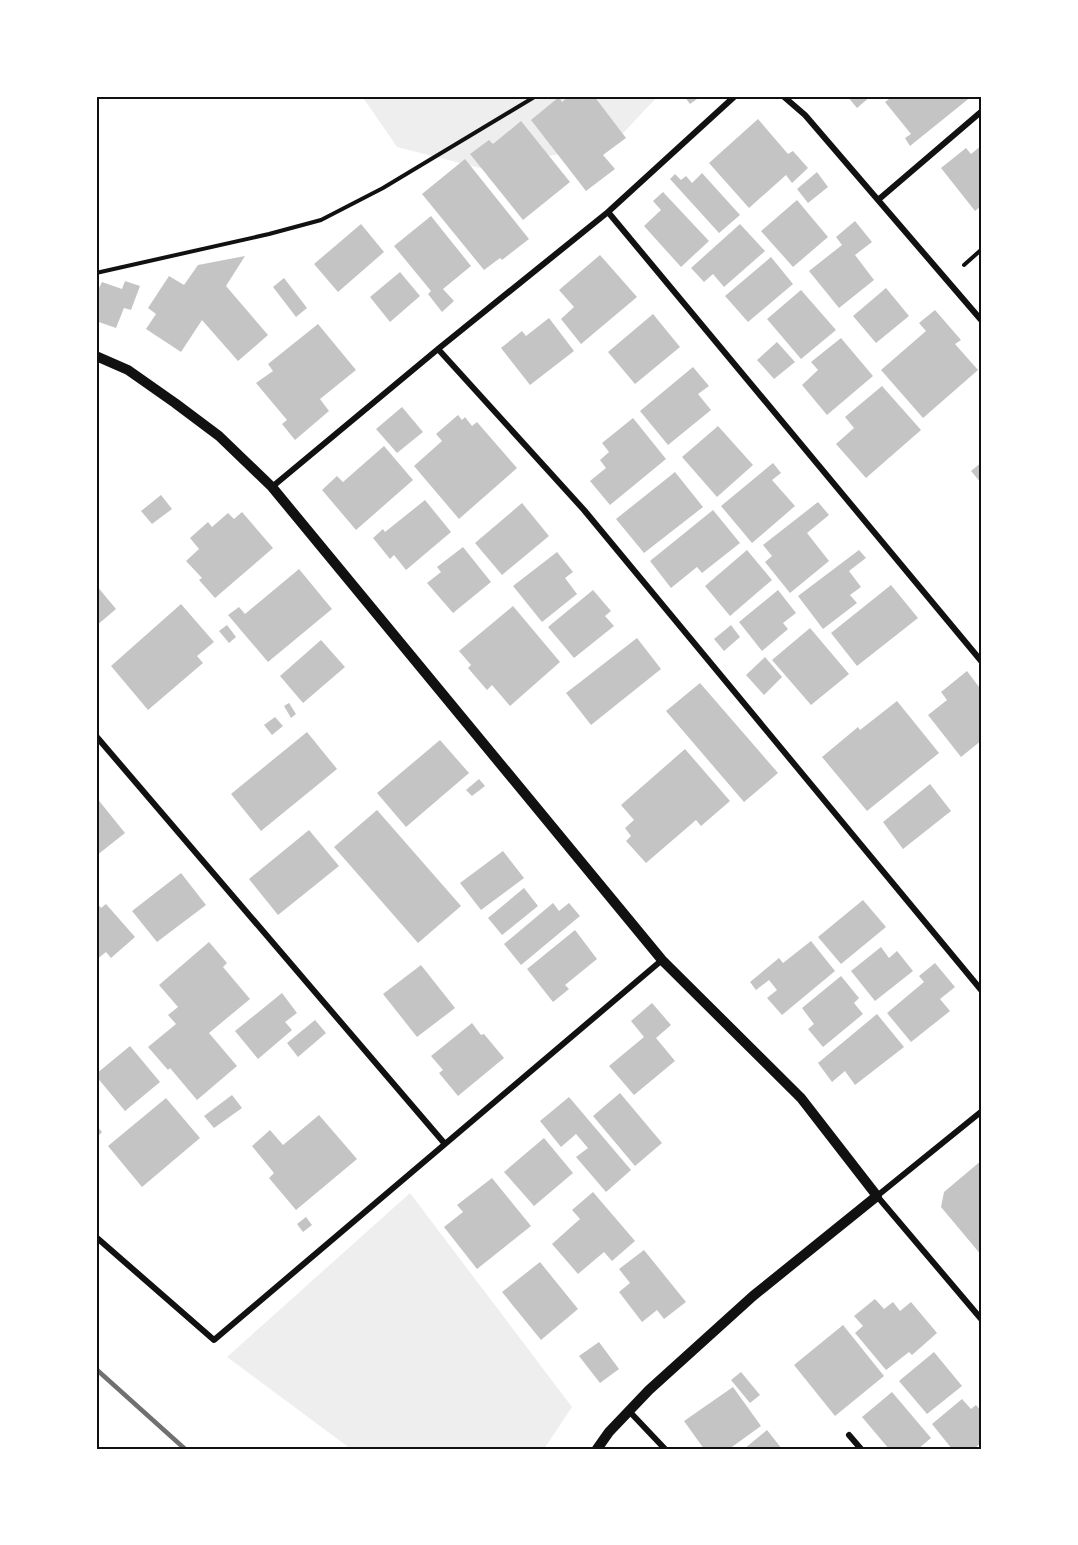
<svg xmlns="http://www.w3.org/2000/svg" width="1078" height="1545" viewBox="0 0 1078 1545" font-family="'Public Sans',sans-serif">
<style>
.green{fill:#eee}
.building{fill:#c4c4c4}
.lines{fill:none;stroke-linecap:round;stroke-linejoin:round}
.path{stroke:#111;stroke-width:4}
.minor{stroke:#111;stroke-width:6}
.tertiary{stroke:#111;stroke-width:10}
.rail{stroke:#707070;stroke-width:4.5}
.neatline{fill:none;stroke:#111;stroke-width:2}
</style>
<rect width="100%" height="100%" fill="#fff"/>
<!-- green -->
<path class="green" d="M362,96H658L612,145L480,168L397,147Z
M410,1193L572,1407L544,1449H351L227,1357Z"/>
<!-- building -->
<path class="building" d="M569,96H594L626,138L603,155L615,169L586,191L531,120L559,97L562,102Z
M684,96H701L690,104Z
M847,96H871L857,108Z
M893,96H972L910,146L905,138L911,134L885,102Z
M758,119L788,154L793,151L808,168L792,183L786,175L749,208L709,163Z
M521,121L570,182L523,220L470,154L489,140L493,144Z
M982,145V205L975,211L941,168L966,148L971,154Z
M465,159L529,239L502,260L500,258L484,270L422,194Z
M817,172L828,187L808,203L797,189Z
M702,173L740,215L719,233L670,179L675,174L681,180L686,176L692,183Z
M663,192L709,241L681,267L644,226L661,210L653,201Z
M797,200L828,237L793,267L761,231Z
M431,216L471,266L443,289L454,301L442,312L428,294L431,291L394,246Z
M855,221L872,242L855,255L874,280L839,308L809,271L842,245L836,237Z
M361,224L384,252L338,292L314,264Z
M740,224L765,251L724,287L713,274L704,282L691,268Z
M600,255L637,297L581,344L561,319L574,307L559,290Z
M245,256L226,286L268,335L238,361L202,320L181,352L146,329L156,314L148,308L169,276L184,285L198,265Z
M771,257L793,284L748,322L725,296Z
M400,272L420,296L390,322L370,297Z
M284,278L307,308L296,317L273,287Z
M125,281L140,286L131,310L124,308L116,328L96,321V287L99,288L102,282L122,289Z
M886,288L909,316L876,343L853,316Z
M801,290L836,330L801,359L767,319Z
M935,310L961,340L955,344L978,370L923,418L881,370L926,331L919,323Z
M653,314L680,347L635,384L608,352Z
M549,318L574,351L530,385L501,348L522,331L526,336Z
M318,324L356,370L320,399L329,411L295,440L282,424L287,420L256,383L273,371L268,364Z
M841,338L873,376L827,415L802,385L818,370L811,362Z
M777,342L795,362L774,379L757,360Z
M693,367L709,386L698,394L711,410L668,445L640,411Z
M882,386L921,430L866,478L836,444L854,428L845,417Z
M402,407L423,432L397,453L376,429Z
M458,415L462,420L465,417L472,426L477,422L517,468L459,519L414,466L442,441L436,434Z
M633,418L666,459L610,505L590,481L606,468L600,460L609,452L602,443Z
M718,426L753,465L717,497L682,457Z
M384,446L413,480L356,530L322,490L337,476L343,482Z
M982,462V484L971,471Z
M773,463L781,473L772,480L795,506L752,543L721,506Z
M675,472L703,507L644,553L616,519Z
M161,495L172,509L152,524L141,511Z
M425,500L451,532L406,570L394,555L390,559L373,538L383,529L385,532Z
M818,502L829,515L807,533L829,561L790,593L765,562L772,556L763,545Z
M522,503L549,536L502,575L475,543Z
M713,510L740,543L702,573L697,567L671,588L650,561Z
M242,512L273,548L215,598L199,580L202,578L186,561L199,549L190,538L208,522L212,527L228,513L234,519Z
M463,547L491,582L453,613L427,583L441,572L437,567Z
M747,550L772,580L730,616L705,586Z
M859,550L866,558L849,571L861,587L850,595L857,603L823,629L798,596Z
M557,552L573,572L565,578L577,594L542,622L513,586Z
M299,569L332,609L268,662L228,615L239,607L245,614Z
M96,585L116,609L96,626Z
M891,585L918,618L857,666L831,633Z
M593,590L611,611L605,616L614,626L574,658L548,627Z
M778,590L796,613L783,623L788,629L762,651L739,622Z
M181,604L214,642L197,656L203,663L148,710L111,666Z
M513,606L560,662L510,706L492,685L487,690L468,668L471,665L459,651Z
M227,625L236,637L229,643L219,631Z
M731,625L740,637L724,651L714,639Z
M810,628L849,674L811,705L772,660Z
M637,638L661,669L591,725L566,693Z
M321,640L345,667L303,703L280,676Z
M765,657L782,677L764,695L746,675Z
M967,671L982,691V740L961,757L928,715L947,700L941,692Z
M700,683L778,773L744,802L666,711Z
M897,701L939,753L867,811L822,757L858,727L860,730Z
M289,703L296,714L291,718L284,706Z
M275,717L283,726L272,735L264,725Z
M307,732L337,769L261,831L231,794Z
M440,740L469,773L406,827L377,793Z
M685,749L730,801L701,826L696,820L646,863L626,841L631,836L625,828L634,820L621,805Z
M479,779L485,786L472,796L466,790Z
M930,784L951,811L903,849L883,822Z
M96,797L125,833L96,856Z
M377,810L461,906L418,943L334,847Z
M309,830L339,866L278,915L249,879Z
M503,851L524,878L481,910L460,883Z
M181,873L206,905L157,942L132,911Z
M524,888L538,906L502,935L488,918Z
M863,900L886,927L841,964L818,937Z
M96,902L101,908L106,904L135,937L111,958L106,952L96,960Z
M553,903L559,911L569,903L580,916L521,965L504,944Z
M575,930L597,959L565,985L569,989L553,1002L527,969Z
M811,941L835,971L782,1015L767,998L777,990L769,980L756,990L750,982L779,958L783,963Z
M209,942L227,963L223,967L250,999L209,1033L237,1066L197,1100L170,1068L168,1070L148,1047L176,1024L168,1015L178,1007L159,985Z
M881,947L889,958L897,951L913,971L875,1001L851,971Z
M935,963L955,987L940,999L950,1011L911,1042L887,1013L924,982L919,976Z
M421,965L455,1008L417,1037L383,994Z
M841,976L859,998L854,1003L863,1014L823,1047L808,1029L814,1024L802,1008Z
M282,993L297,1013L285,1022L292,1030L258,1059L235,1031Z
M652,1003L671,1025L656,1038L675,1061L634,1095L609,1066L644,1037L631,1021Z
M877,1014L904,1047L855,1085L845,1071L832,1082L818,1063Z
M315,1020L326,1033L298,1057L287,1043Z
M472,1023L481,1035L484,1034L504,1058L458,1096L439,1073L443,1070L431,1056Z
M130,1046L160,1082L125,1111L96,1076V1074Z
M620,1093L662,1143L635,1166L593,1116Z
M232,1095L242,1108L214,1128L204,1116Z
M569,1097L631,1170L606,1192L576,1157L588,1148L576,1134L561,1147L540,1121Z
M166,1098L200,1138L142,1187L108,1146Z
M319,1115L357,1159L296,1210L269,1178L274,1173L252,1146L270,1130L283,1145Z
M96,1125L102,1132L96,1138Z
M544,1138L573,1173L534,1206L504,1172Z
M982,1160V1256L941,1207L944,1192Z
M492,1178L531,1226L477,1269L444,1227L463,1212L457,1205Z
M593,1192L635,1241L612,1261L604,1252L578,1274L552,1244L580,1219L572,1210Z
M306,1217L312,1225L303,1232L297,1224Z
M644,1250L686,1302L664,1319L657,1310L642,1322L619,1292L630,1283L619,1269Z
M540,1262L578,1309L541,1340L502,1292Z
M875,1299L884,1309L893,1302L900,1311L911,1302L937,1333L912,1355L909,1352L886,1370L855,1333L863,1326L854,1316Z
M843,1325L884,1376L835,1416L794,1365Z
M599,1342L619,1369L600,1383L579,1356Z
M934,1352L962,1386L927,1414L899,1381Z
M741,1372L760,1395L750,1403L731,1380Z
M733,1387L761,1426L729,1449H704L684,1421Z
M892,1392L931,1438L918,1449H889L862,1417Z
M962,1399L971,1409L976,1405L982,1412V1442L974,1449H952L932,1424Z
M767,1430L782,1449H744Z"/>
<g class="lines">
<!-- path -->
<path class="path" d="M964,265L982,249
M96,273L269,234L321,220L383,188L536,96"/>
<!-- minor -->
<path class="minor" d="M783,96L805,115L982,321
M878,200L982,111
M608,212L982,662
M438,349L584,510L982,991
M272,487L438,349L608,212L735,96
M96,736L445,1144
M982,1111L877,1196L982,1320
M96,1237L214,1340L662,960
M629,1411L665,1449
M849,1435L861,1449"/>
<!-- tertiary -->
<path class="tertiary" d="M96,356L128,370L175,403L219,436L272,487L662,960L801,1098L877,1196L753,1296L649,1390L609,1432L597,1449"/>
<!-- rail -->
<path class="rail" d="M96,1369L185,1449"/>
</g>
<!-- border -->
<rect width="1078" height="1545" fill="none" stroke="#ffffff" stroke-width="195"/>
<rect x="98" y="98" width="882" height="1350" class="neatline"/>
</svg>
